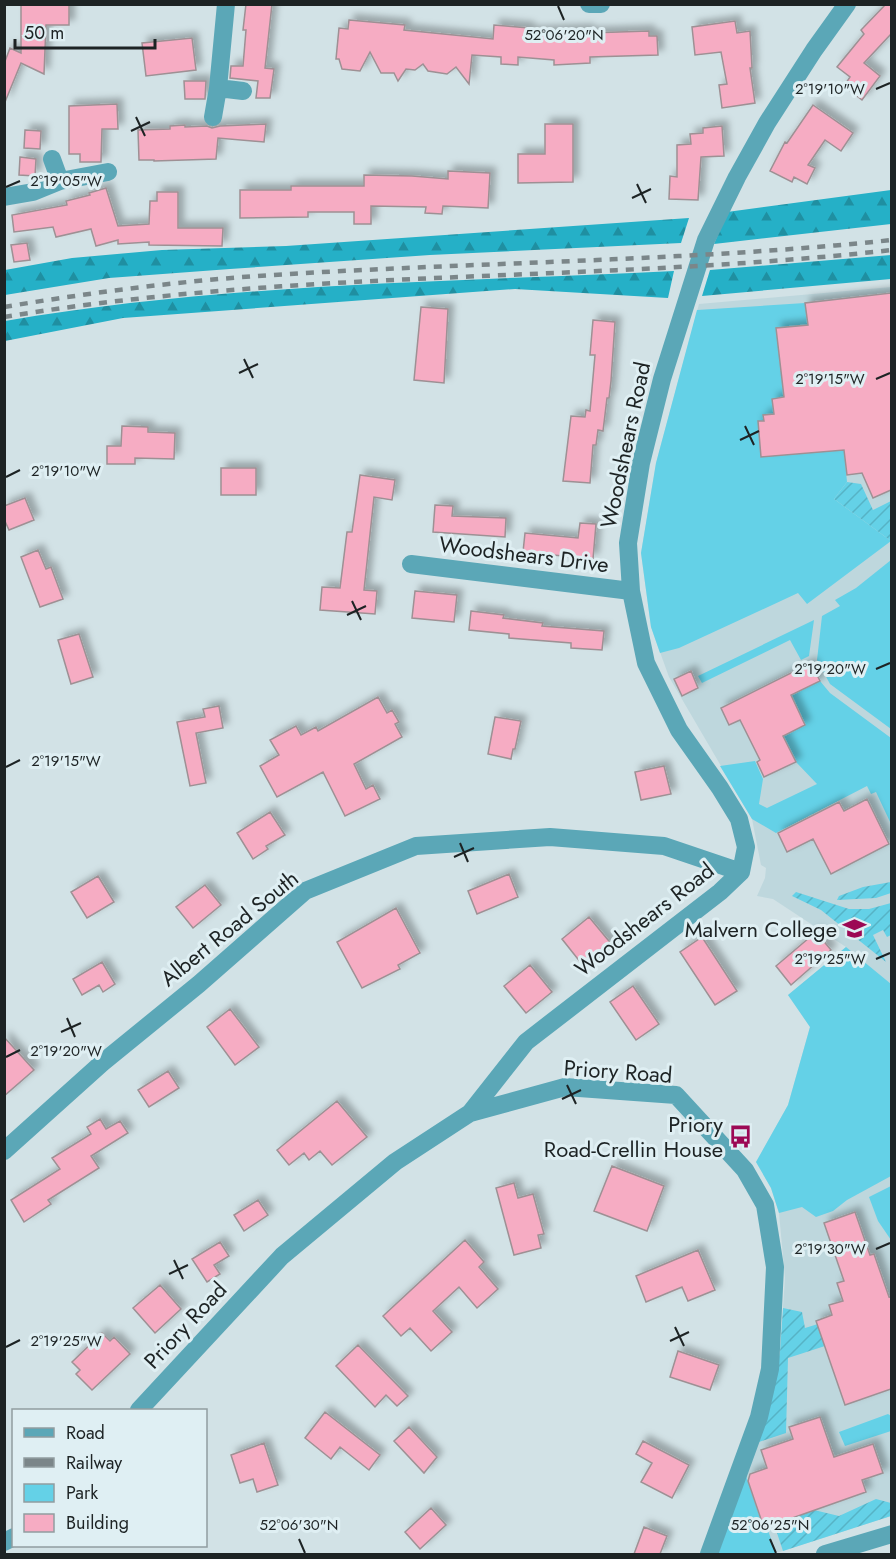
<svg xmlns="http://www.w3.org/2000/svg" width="896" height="1559" viewBox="0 0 896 1559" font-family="Jost,sans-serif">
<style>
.built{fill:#bed7dd}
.green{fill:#64d1e7}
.forest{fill:url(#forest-firs)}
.garden{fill:url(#garden-furrows)}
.building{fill:#f6acc3;stroke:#9e9094;stroke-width:1.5;filter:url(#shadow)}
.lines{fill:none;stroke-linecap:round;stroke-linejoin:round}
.minor{stroke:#5ba7b7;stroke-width:18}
.rail{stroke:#7b8689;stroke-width:4.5;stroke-dasharray:8 8;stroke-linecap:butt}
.ticks{fill:none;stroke:#1d2324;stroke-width:2}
.labels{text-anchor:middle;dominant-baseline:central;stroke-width:6;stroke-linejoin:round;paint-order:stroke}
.street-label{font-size:22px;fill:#1d2324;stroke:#dfeff3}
.poi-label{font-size:22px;fill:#1d2324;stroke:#dfeff3;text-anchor:end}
.ticks-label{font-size:15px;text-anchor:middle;fill:#1d2324;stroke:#dfeff3;stroke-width:6;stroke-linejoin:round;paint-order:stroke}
</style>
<defs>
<pattern id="forest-firs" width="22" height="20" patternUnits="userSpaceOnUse" patternTransform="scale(1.5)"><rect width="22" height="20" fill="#25b0c7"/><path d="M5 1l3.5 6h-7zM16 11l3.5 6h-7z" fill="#1f8fa1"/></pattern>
<pattern id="garden-furrows" width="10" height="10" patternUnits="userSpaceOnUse" patternTransform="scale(1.5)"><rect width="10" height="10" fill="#64d1e7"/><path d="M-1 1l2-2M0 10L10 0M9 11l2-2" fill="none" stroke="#56b3c6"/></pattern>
<filter id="shadow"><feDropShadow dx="5.5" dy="-5.5" stdDeviation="3" flood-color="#0004"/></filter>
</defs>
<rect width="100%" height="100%" fill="#d2e2e6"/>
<!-- built -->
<path class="built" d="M891,287V1516L773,1554H718L767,1410L780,1352L785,1278L779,1213L771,1188L756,1162L788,1105L810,1027L788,995L846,947L773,899L757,896L765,878L766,868L761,865L752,819L669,677L651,627L641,553L656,463L699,304Z"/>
<!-- green -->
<path class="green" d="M805,303L808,325L776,329L784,397L772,399L774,414L764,415V421L758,422L844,450L847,482L834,499L891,541L807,604L798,593L679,648L660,653L651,627L641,553L656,463L697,310Z
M891,560V729L830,684L817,660L822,616L840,606L835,600L856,588Z
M814,620L809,656L801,660L790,640L702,683L698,676Z
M820,681L830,693L891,738V824L876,792L871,794L867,786L776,833L752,819L720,766L755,761L763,779L759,804L767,808L817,784L796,762L783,736L805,725L796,706L765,708Z
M846,947L891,984V1176L847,1200L833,1211L816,1217L802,1207L779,1213L771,1188L756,1162L788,1105L810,1027L788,995Z
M891,1186V1240L878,1221L869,1197Z
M888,1414L891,1416V1431L845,1446L839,1432Z
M746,1476L763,1527H767L776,1554H718Z"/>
<!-- forest -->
<path class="forest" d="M891,190V224L714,244L727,212Z
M689,218L681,243L430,255L230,269L109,278L5,295V270L72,258L162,250L286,246Z
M891,255V279L702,296L710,270Z
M674,271L668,298L515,289L123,318L5,341V321C225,283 451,282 674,271Z"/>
<!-- garden -->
<path class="garden" d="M847,482L861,484L873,510L891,501V541L834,499Z
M891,882V893L876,898L837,900L839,896L863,887Z
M796,892L849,909H869L891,903V935L887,937L883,930L873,935L886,962L821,910L792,896Z
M783,1308L802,1312L805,1328L818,1324L825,1346L788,1358L786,1433L756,1443L767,1410L780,1352Z
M876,1499L891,1503V1516L783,1551L774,1524L814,1510L839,1516Z"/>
<!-- building -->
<path class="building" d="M21,4H69V25H46L44,74L21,63L5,102L4,64L10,48L21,53Z
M246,4H272L265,68L274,69L270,98H256L258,81L230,78L231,66H243L246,30H243Z
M886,4H891V34L864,63L880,76L862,100L844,86L850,77L837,67L864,34L861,30Z
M349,20L405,25L404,30L493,39L494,25L529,28L528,32L588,30L589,33L649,31V36H657L658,55L590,57V63L554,65V60L518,57V65L501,64V57L472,55L469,84L456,67L447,74L428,71L423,64L415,70L406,69L398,81L394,73H381L370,52L360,71L342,69L339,59H336L339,28L348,29Z
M735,21L737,33L750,31L752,68H750L755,103L722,108L719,85L727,84L721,52L695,55L692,27Z
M192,38L196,70L146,76L142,43Z
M184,81H206L205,99H185Z
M117,104L118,129H102L101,162H80V154H69V106Z
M813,105L853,133L841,151L825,140L808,165L815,168L807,184L794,177L792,182L770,171L785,142L787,143Z
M266,124L264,142L218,138L216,159L154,161V160H139L138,130L170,129V126L185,125V127L207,126L212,128L220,126Z
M545,124H573V182L518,183V154H545Z
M722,126L724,156L701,157L698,200L669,199L670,176L677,177V145L691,144L690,134L703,133V128Z
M25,130L41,131L40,149L24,148Z
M20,157L36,159L35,176L19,175Z
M448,171L490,173L488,208L443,206L442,214L425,213L426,207L371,206V224H354V212H308V217L240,218V190H291V186H364V175L412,176L448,179Z
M106,188L118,226L149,224L150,201H157V192H178V228H223L222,246L149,245V242L118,244V240L96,246L91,229L56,237L53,227L14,232L12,215L67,205L66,201L90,195L89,193Z
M27,243L30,260L14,262L11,245Z
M891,293V490L873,498L862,473L847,475L844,450L761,457L758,421H764L763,415L774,414L772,399L784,397L776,328L808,325L805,303Z
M421,307L448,309L444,383L414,380Z
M593,320L615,322L611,381L609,398H607L603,431L598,430L596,445H593L590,483L563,481L571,416L585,417L586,410L590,411L595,355H590Z
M122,426L148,427V432L175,433L174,459L135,458V464H107V446H121Z
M221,468H256V495H221Z
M360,475L395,480L392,500L374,497L364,590L377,591L375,614L320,610L322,587L340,588L347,532H352Z
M25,498L34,520L9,530L4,519V506Z
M435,505L453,506L452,516L506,518L505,537L433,532Z
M580,523L596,524L593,559L523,552L525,533L578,538Z
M38,550L46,569L51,567L63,599L40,607L21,557Z
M415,591L457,595L454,622L412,618Z
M471,611L504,615L503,618L543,623L542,626L604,631L602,650L571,648V643L509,638V634L469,630Z
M79,634L93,677L71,684L58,640Z
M811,663L820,681L791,695L805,725L783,736L796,762L764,777L757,762L760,760L740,720L729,725L721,708Z
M691,671L698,688L682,696L674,679Z
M378,697L387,713L392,710L399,722L395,724L402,737L354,764L366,789L373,785L380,799L345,816L323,772L277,797L260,766L279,755L270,740L296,726L301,735L316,727L318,731Z
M219,706L223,728L196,733L206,783L190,786L177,722L205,717L203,709Z
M495,717L521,721L515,749H513L511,759L488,754Z
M664,766L671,794L641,800L635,772Z
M867,799L889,844L831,874L813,839L787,852L778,833L839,802L844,811Z
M270,812L285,835L266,846L268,849L253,859L237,833Z
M509,874L518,897L477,914L468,891Z
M98,876L114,902L87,918L71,892Z
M205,885L221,905L193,928L176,907Z
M396,908L420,953L398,965L400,969L362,988L337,942Z
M589,917L613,946L585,968L562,939Z
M816,932L831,950L791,985L776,966Z
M702,937L737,991L715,1005L680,952Z
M102,962L115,984L103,992L99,985L82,995L73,979Z
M530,965L552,992L526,1013L504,986Z
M633,986L659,1024L636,1040L610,1002Z
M230,1009L259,1047L235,1065L207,1027Z
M4,1037L34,1070L4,1096Z
M168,1071L179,1088L149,1107L138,1090Z
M337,1101L367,1137L332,1165L320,1151L309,1160L304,1153L289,1165L277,1150Z
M100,1119L106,1129L120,1121L128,1133L91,1156L99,1168L48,1200L51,1204L24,1222L11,1200L60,1169L52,1158L91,1134L87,1127Z
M612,1166L664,1186L647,1231L594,1211Z
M514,1183L518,1198L533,1194L544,1234L538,1235L541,1248L514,1255L496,1188Z
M258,1200L268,1215L244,1231L234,1215Z
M855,1212L870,1255L874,1254L889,1297L891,1296V1389L845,1405L816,1321L832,1315L829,1305L843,1301L837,1283L844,1281L824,1223Z
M465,1240L484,1262L479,1267L498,1289L477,1308L459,1287L433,1311L452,1332L431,1351L410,1328L401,1336L383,1316Z
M220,1242L229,1256L214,1265L220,1274L207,1282L192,1259Z
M698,1250L715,1290L688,1301L682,1287L646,1302L636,1276Z
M160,1285L181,1309L155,1333L133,1308Z
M102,1333L110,1341L114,1337L130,1354L92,1390L76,1374L80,1370L72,1362Z
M358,1345L408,1396L397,1406L386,1395L375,1407L336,1366Z
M678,1351L719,1365L710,1390L670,1377Z
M325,1412L380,1455L369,1470L340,1447L331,1459L305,1438Z
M820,1417L834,1457L873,1444L883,1473L862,1480L866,1492L764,1528L748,1481L750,1474L767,1468L761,1450L793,1439L789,1427Z
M409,1427L437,1457L424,1473L394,1441Z
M643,1441L689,1465L672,1498L641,1482L652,1463L636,1454Z
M264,1443L278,1485L257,1492L253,1479L240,1483L231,1455Z
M431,1508L446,1525L420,1549L405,1532Z
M644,1527L667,1536L660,1554H634Z"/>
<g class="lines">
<!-- minor -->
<path class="minor" d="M589,4H601
M218,88L243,91
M213,117L218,88L226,4
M52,159L60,181
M4,197L33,192L60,181L108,172
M411,564L631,591
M470,1113L526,1042L720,892L741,872L746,847L739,819L720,788L679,730L646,663L631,591L628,543L641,463L662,379L706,240L737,177L767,123L814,50L847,4
M4,1151L102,1063L199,984L305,891L416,846L550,837L664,846L741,872
M139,1410L282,1256L395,1162L470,1113L565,1087L676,1095L745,1170L765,1205L775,1267L770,1369L759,1417L709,1554
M4,1542L14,1537
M825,1554L892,1534"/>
<!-- rail -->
<path class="rail" d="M4,307C88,293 172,282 257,276C468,262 681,262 892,240
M4,317C298,268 596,283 892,250"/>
</g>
<!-- ticks -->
<path class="ticks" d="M558,6L564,20M876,89L890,83M136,117L145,136M131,131L150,122M637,184L646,203M6,187L20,181M632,198L651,189M244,359L253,378M239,373L258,364M876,379L890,373M745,426L754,445M740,440L759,431M6,477L20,470M352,601L361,620M347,615L366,606M876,669L890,663M6,767L20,760M460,843L468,862M454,857L474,848M876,959L890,953M67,1018L75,1037M61,1032L81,1023M6,1057L20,1050M567,1085L576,1104M562,1099L581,1090M876,1249L890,1243M174,1260L183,1279M169,1274L188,1265M675,1327L684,1346M670,1341L689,1332M6,1347L20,1340M299,1539L305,1553M770,1539L776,1553"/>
<!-- icons -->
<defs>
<symbol id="school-bare" viewBox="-9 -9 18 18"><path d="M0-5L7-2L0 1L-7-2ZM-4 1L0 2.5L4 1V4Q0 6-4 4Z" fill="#9c0854" stroke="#dfeff3" stroke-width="2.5" paint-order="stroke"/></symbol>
<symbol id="bus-bare" viewBox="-9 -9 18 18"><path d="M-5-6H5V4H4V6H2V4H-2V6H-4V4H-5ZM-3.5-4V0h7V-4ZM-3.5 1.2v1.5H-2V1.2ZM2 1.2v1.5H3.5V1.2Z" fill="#9c0854" stroke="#dfeff3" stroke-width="2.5" paint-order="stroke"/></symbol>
</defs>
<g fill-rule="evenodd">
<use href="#school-bare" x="838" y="912" width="33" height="33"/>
<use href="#bus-bare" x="724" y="1120" width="33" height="33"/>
</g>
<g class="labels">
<!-- street labels -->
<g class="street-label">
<text transform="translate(625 445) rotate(-78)">Woodshears Road</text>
<text transform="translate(524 554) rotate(7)">Woodshears Drive</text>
<text transform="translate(644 919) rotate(-38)">Woodshears Road</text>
<text transform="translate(229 928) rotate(-39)">Albert Road South</text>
<text transform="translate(618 1071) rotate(4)">Priory Road</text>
<text transform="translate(185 1325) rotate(-47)">Priory Road</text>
</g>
<!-- poi labels -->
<g class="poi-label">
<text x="837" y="929">Malvern College</text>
<text x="723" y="1124">Priory<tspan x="723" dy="25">Road-Crellin House</tspan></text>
</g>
</g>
<g class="ticks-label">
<text x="564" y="40">52°06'20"N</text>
<text x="830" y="94">2°19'10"W</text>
<text x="66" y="186">2°19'05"W</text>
<text x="830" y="384">2°19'15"W</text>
<text x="66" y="476">2°19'10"W</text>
<text x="830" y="674">2°19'20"W</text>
<text x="66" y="766">2°19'15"W</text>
<text x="830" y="964">2°19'25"W</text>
<text x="66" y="1056">2°19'20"W</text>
<text x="830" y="1254">2°19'30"W</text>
<text x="66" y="1346">2°19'25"W</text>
<text x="299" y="1530">52°06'30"N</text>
<text x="770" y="1530">52°06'25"N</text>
</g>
<!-- border -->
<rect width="896" height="1559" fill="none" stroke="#1d2324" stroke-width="12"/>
<!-- legend -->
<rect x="12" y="1409" width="195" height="138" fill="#dfeff3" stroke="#919da0" stroke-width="1.5"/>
<rect x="24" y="1428" width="30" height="9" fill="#5ba7b7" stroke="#919da0" stroke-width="1.5"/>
<text x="66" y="1439" font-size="18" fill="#1d2324">Road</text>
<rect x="24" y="1458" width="30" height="9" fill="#7b8689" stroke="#919da0" stroke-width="1.5"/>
<text x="66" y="1469" font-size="18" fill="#1d2324">Railway</text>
<rect x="24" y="1484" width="30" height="18" fill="#64d1e7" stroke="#919da0" stroke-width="1.5"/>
<text x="66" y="1499" font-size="18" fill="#1d2324">Park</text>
<rect x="24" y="1514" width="30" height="18" fill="#f6acc3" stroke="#919da0" stroke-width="1.5"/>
<text x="66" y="1529" font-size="18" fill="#1d2324">Building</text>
<!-- scale -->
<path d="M15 39v9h140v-9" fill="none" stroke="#1d2324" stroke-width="3"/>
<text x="24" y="39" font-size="18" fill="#1d2324" stroke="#dfeff3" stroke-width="4.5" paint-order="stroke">50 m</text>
</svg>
